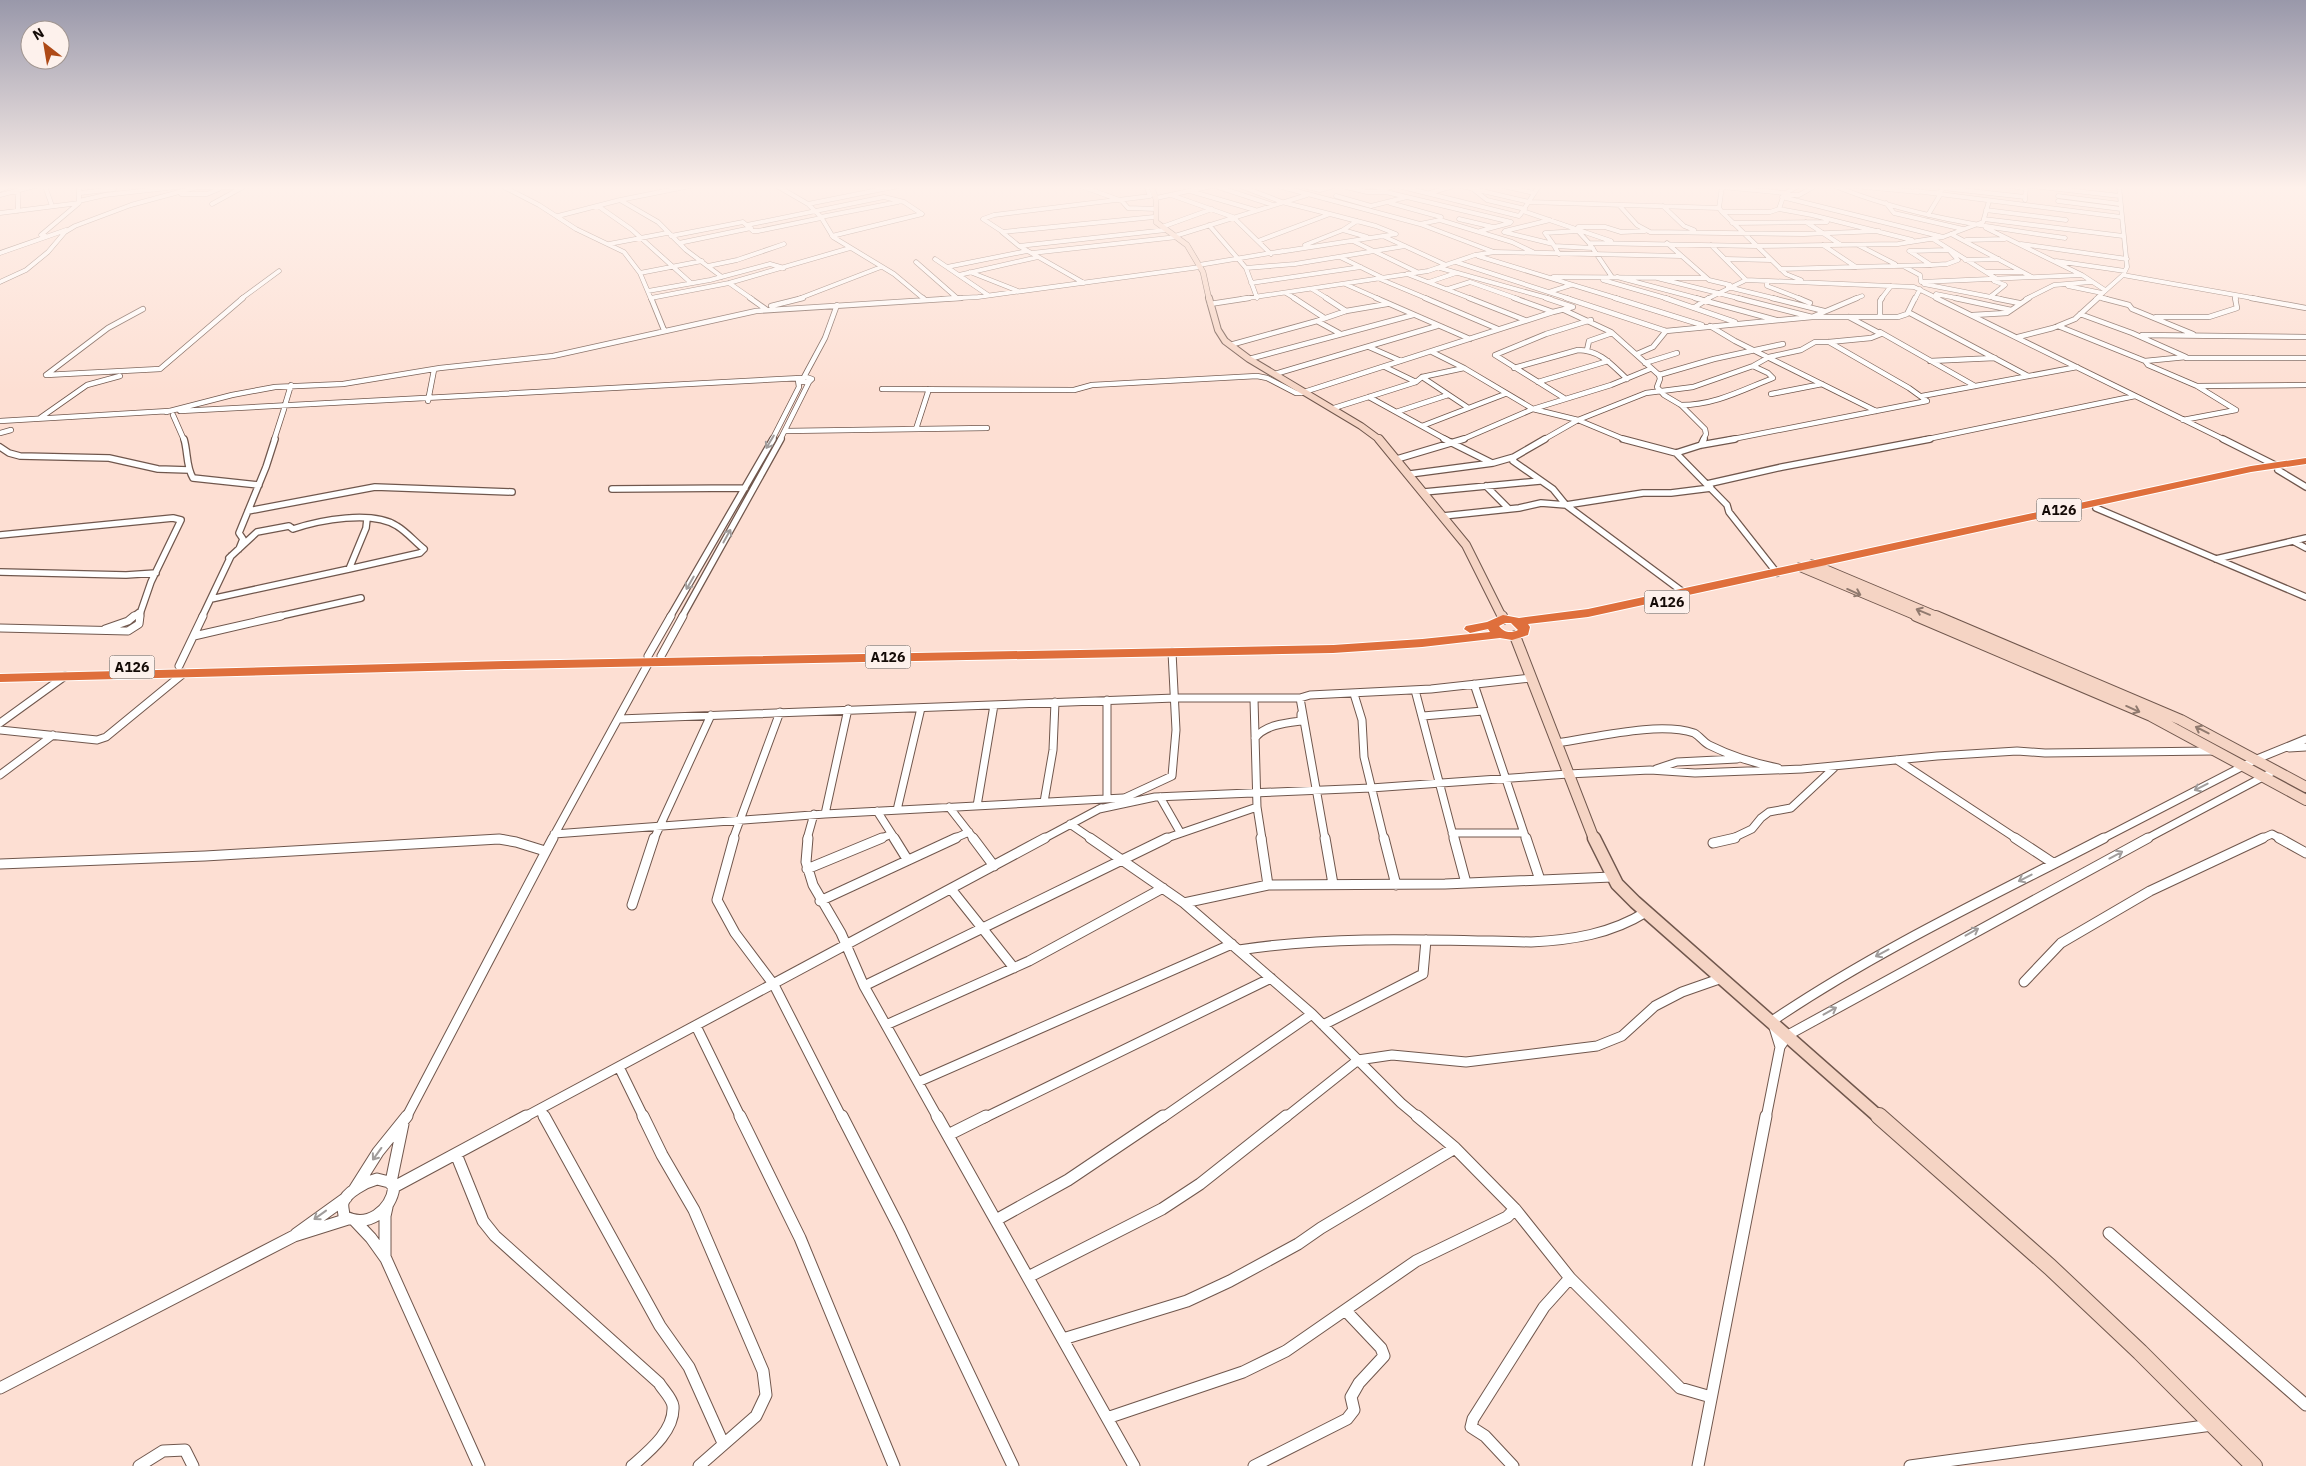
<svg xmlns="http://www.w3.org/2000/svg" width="2306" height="1466" viewBox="0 0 2306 1466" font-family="'IBM Plex Sans',sans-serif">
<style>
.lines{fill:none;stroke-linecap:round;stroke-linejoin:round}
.street-far5-casing{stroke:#70574d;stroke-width:5}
.street-far4-casing{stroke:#70574d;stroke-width:6}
.street-far3-casing{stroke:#70574d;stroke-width:8}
.street-far2-casing{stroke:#70574d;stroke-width:9}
.street-far1-casing{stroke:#70574d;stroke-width:11}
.street-casing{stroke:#70574d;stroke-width:13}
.secondary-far5-casing{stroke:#70574d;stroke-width:6}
.secondary-far4-casing{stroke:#70574d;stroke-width:8}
.secondary-far3-casing{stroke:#70574d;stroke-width:10}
.secondary-far2-casing{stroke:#70574d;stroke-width:12}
.secondary-far1-casing{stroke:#70574d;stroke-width:15}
.secondary-casing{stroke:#70574d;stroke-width:18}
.highway-casing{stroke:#fff;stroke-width:2}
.street-far5{stroke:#fff;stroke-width:4}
.street-far4{stroke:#fff;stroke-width:4.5}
.street-far3{stroke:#fff;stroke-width:5.5}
.street-far2{stroke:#fff;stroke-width:7}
.street-far1{stroke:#fff;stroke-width:9}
.street{stroke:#fff;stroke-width:11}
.secondary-far5{stroke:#f5d4c4;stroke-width:5}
.secondary-far4{stroke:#f5d4c4;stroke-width:6}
.secondary-far3{stroke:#f5d4c4;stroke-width:8}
.secondary-far2{stroke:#f5d4c4;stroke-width:10}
.secondary-far1{stroke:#f5d4c4;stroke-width:12}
.secondary{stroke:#f5d4c4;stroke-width:16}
.highway{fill:#df6f3c;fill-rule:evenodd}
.oneway{stroke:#a19d9c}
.oneway2{stroke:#907a6f}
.labels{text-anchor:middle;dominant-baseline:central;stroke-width:4.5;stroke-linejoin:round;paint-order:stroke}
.shield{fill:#fdf1ec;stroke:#5a504c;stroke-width:1}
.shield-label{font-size:14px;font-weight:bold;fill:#140b07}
</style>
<rect width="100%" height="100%" fill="#fddfd3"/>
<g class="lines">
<defs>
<path id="street-far5" d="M45,186L52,206
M502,186L539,205L576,229L624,252L640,273L651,299
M777,186L808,204L821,217L833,237L894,274L924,299
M1081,186L1122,201L1128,208L1156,209
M1215,186L1273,205
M1240,186L1282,202L1330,214L1258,241
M1278,186L1420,224L1494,252
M1303,186L1320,190L1334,186
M1342,186L1367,192H1386L1511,222
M1371,186L1384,189L1394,186
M1398,186L1519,216
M1461,186L1529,202L1719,208
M1503,186L1534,193
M1722,186L1719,208L1722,212L1786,274L1801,280
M1835,186C1908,216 1987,227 2065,238
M1854,186L1918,192
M2011,186L2024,188
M2032,186L2120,196
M197,187H243L212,204
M1722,187L1784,193
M1473,189L1487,200L1525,209
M0,190L10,186
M1190,191L1255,210
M1916,191L2121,217
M13,192L18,193V211
M80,193L114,189
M1430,193L1453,186
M1934,193L1940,192L1943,188L2025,197
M181,194H207L219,189
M0,195L35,186
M1171,195L1233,217L1271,254
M1787,195H1799L1815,186
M1336,196L1371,206L1407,197
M2058,196L2120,204
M1782,197L1943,237
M1156,198L1212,186
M620,200L658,222L686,250L722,277
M1118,200L1150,196L1147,188L1152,187
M2025,200L2026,186
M79,201L105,195L176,187
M2058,201L2121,209
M1390,203L1441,217L1440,220
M1886,203L1894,213L1963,229
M808,204L898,186
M1619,205L1637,225L1650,232L1804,234L1879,231
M598,206L631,229L691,283
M1663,206L1684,226L1694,230
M1779,209L1784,194L1798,186
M1986,210L2066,220
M1523,211L1611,241
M1722,212H1770L1779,209L1812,215L1912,240
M0,213L79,203
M1520,215L1539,186
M1928,215L1940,195
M558,216L620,200L690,186
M821,217L898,202
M1459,219L1493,227
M1984,219L2123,236
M1806,222L1841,245
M1732,223L1827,222
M1420,224L1440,220L1512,242L1533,252
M747,225L884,197L904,202L922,214L832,236
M1209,225L1246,268L1257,298
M1162,227L1212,209
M1578,227H1605L1621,232L1645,231
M1986,228L2082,275L2105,290
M1343,230L1367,237
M1480,231L1510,223
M1505,231L1550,220
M1578,231L1589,243L1612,277
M1003,232L983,219L994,215L1116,200
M1504,232L1553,244L1559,254
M1951,234L2032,277
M45,236L41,235L79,203V186
M671,236L743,222L753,231H758L821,218
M1175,236L1307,195
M1383,236L1446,265
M1933,239L1997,279
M1966,240L2005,239
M1353,241L1417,272
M679,243L751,228
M1589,243L1756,246L1898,244L1943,237L1983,222L1989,201
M1667,243L1709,280L1730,285
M609,244L667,233
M1553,244L1545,233L1578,231
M2021,244L2127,259
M1305,245L1343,230L1357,221
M1711,245L1746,280
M1823,245L1856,267
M1858,245L1895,264
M1019,246L1166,230
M1554,246L1593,248
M1279,252L1396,234L1376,226L1330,214
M1911,252L1931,265
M0,253L66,230
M1032,253L1177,237
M1478,256L1619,299
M1340,257L1383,278
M935,259L988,295
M1726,259L1771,260
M1965,260L1999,259
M2056,261L2125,271
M916,262L957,298
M1456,262L1570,299
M1199,265L1283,251
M708,266L737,260L784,244
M947,267L1027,251
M1905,267L1920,275L1921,282
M1246,268L1295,264L1405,246
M1440,268L1551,299
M1780,269L1931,265L1947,264L1958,260L1949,250L1909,251
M970,272L1018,291
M1987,272H2021
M640,273L702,261
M1407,274L1472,299
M959,275L1038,257
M2123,275L2258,299
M1553,277L1706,278
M1617,277L1700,299
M1657,278L1742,299
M1380,279L1428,299
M1603,280L1669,299
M1767,281V286L1801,299
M0,282L26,270L48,252L65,232L75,226L131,205L201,186
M1429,282L1456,273
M1921,282L2082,275
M729,283L752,299
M1084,283L1019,246L1002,232L1154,217
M1251,283L1361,267
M1345,284L1379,299
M1924,284L2001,299
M2068,286L2102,293
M1728,287L1777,299
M1312,289L1328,299
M1448,289L1470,282L1518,299
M648,291L710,280L770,264L784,268
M1549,292L1571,285
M1286,293L1296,299
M1936,294L1961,299
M2235,295L2236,299
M1990,297L2005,285L1994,281
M2098,297L2107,299
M651,298L729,283L850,248
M241,299L279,271
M798,299L881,267
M941,299L978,297L1200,267
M1241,299L1428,271L1475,255L1495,252L1681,256
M1707,299L1746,280L1914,287L1939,299
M1854,299L1862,296
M1881,299L1891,286
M1915,299L1920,289
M2026,299L2054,285L2091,282
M2096,299L2123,275L2127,267L2119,186"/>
<path id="street-far4" d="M651,298L664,330
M750,298L767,310
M923,298L925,300
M1294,298L1323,317
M1326,298L1346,311
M1376,298L1470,339
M1425,298L1498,329
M1469,298L1525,320
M1546,298L1573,307L1553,312
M1566,298L1666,331L1812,317H1898L1907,314L1915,298
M1615,298L1702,325
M1665,298L1735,322
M1695,298L1776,320
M1737,298L1812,317L1857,298
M1772,298L1824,311
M1798,298L1810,303
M1936,298L2225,440
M1955,298L2011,310
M1994,298L2019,303
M2102,298L2129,305L2132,309L2193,334
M2251,298L2306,308
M1210,304L1249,298
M771,306L803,298
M1695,307L1709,298
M143,309L108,328L46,375L160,369L243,298
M1564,310L1611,332L1659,375L1660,379L1657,387L1664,395L1681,405L1705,429L1706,434L1703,440
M1908,312L2028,376
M2080,314L2132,333L2186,357L2145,361L2148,365L2197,386L2236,410L2183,420
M1973,315L2007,313L2029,298
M1880,317V301L1882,298
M2156,317H2209L2237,308L2235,298
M1710,326L1735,341L1876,411
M2058,326L2145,361
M1880,332L1975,386
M1339,333L1317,321L1346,311L1387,304
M2142,335L2306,337
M2018,337L2053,328L2075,319L2098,298
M1829,342L1871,338L1881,334L1849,317
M1230,345L1317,321
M1369,347L1401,361
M1587,350L1589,341L1612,333
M1432,352L1464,368L1533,409L1461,440
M1637,354L1653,347L1666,331
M2186,358H2306
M1249,359L1413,315
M1930,361L1995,358
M1645,363L1677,353
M1385,367L1416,382
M1514,368L1578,350C1600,350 1612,365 1627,379
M1275,374L1437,326
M1659,375L1714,359L1783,344
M804,377L825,338L837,305
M1422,377L1467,407
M1538,382L1608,361
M2197,386L2306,385
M882,389L1074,390L1092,385L1257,376L1267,378L1296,393H1301L1553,312L1514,298
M1771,394L1822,384
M1922,396L2077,367
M1369,397L1447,440
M1564,398L1495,355L1546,334L1591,320
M428,401L434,370
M285,405L291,385
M1681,405C1715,405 1742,390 1773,378L1768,373L1753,366
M1334,408L1416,382L1422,377L1464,368
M1533,409L1611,385L1650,369
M1533,409L1578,420
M180,411L801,378
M166,412L232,395L275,387L343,384L440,368L553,356L756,311L961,298
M1396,412L1448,395
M173,415L184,440
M40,418L87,385L120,376
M0,421L169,411
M1422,426L1505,394
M916,429L929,389
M785,431L987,428
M0,433L11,430
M274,440L284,409
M772,440L799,387L798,380L806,377L812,379L809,382H800
M780,440L809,382
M1543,440L1578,420
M1626,440L1578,420L1646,393L1693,387L1753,366L1769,357L1801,350L1815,342H1829
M1728,440L1927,401L1909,388L1829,342
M1923,440L2135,396"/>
<path id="street-far3" d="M184,439C188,452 186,467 193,478L259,485
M1444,439L1492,463
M1623,439L1676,453L1701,445L1735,439
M2223,439L2275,465
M1701,445L1704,439
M0,447L9,453L20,456L109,458L158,469L189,470
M1676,453L1727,505L1729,512L1777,573
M1514,457L1513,461L1553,489L1566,505L1683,592
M1397,459L1464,439
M2278,470L2306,487
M1410,474L1493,463L1514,457L1545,439
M1707,484L1782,467L1930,439
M1486,486L1508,508
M612,489L745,488
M1424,492L1540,481
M2096,508L2306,597
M248,511L375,487L512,492
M1443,516L1519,508L1541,503L1566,505L1643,493H1671L1711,488
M0,535L173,518L181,520L151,582L141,611L133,617
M2293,541L2306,548
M239,549L243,539L239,533L266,467L275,439
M229,558L257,532L289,526L293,529C320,520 372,510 397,526C407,532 415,542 424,549L420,553L349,569
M2216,559L2306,538
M0,572L126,575L156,573
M211,599L349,569L366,528L367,519
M140,617L141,611
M202,617L231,556
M276,617L361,598
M670,617L773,439
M682,617L781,439"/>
<path id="street-far2" d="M0,628L128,631L139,624L140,616
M105,629L128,621L134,616
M194,636L281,616
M648,656L671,616
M661,656L683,616
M179,666L203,616
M1474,684L1526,839
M1415,690L1454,839
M1354,694L1362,720L1364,757L1384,839
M1300,698L1325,839
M1254,699L1257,807L1262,839
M1107,700V799
M1423,716L1483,711
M619,719L1175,698H1300L1310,695L1431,689L1531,678
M0,723L65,676
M0,730L97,740L106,737L184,673
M1255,738C1265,725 1285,723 1301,721V714
M1556,743C1594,738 1658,721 1694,733C1700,736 1703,742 1709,745C1731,756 1753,763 1778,768
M2289,748L2306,747
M1897,760L2017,839
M1656,769L1677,762L1737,759
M0,775L53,735
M1160,797L1180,832
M1118,801L1172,776L1176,730L1172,652
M1044,802L1053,750L1055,702
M977,806L994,705
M949,807L974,839
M1099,809L1155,797L1371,788L1568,774L1650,770L1695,773L1802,769L1937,756L2017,751L2045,753L2213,751
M897,810L921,708
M877,811L895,839
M825,814L848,709
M1070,824L1092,839
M1452,833H1524
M554,834L825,814L1123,798
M494,839H503
M552,839L648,664
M654,839L711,715
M733,839L780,712
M807,839L814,814
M879,839L892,834
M953,839L969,832
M1043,839L1101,808
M1164,839L1257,807
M1731,839L1752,829L1761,818L1769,812L1791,808L1836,766
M2102,839L2257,759L2306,739
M2146,839L2276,770
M2261,839L2272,834L2281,839"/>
<path id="street-far1" d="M734,838L717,900L735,933L774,985L842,1118
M808,838L806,862L813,885L841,933L864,986L938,1118
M894,838L907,859
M973,838L994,866
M1090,838L1184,903L1312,1014L1401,1103L1419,1118
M1261,838L1268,885
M1325,838L1333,884
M1384,838L1396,885
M1454,838L1466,883
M1526,838L1540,880
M2015,838L2053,863
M2279,838L2306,853
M1713,843L1735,838
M0,864L205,856L499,839L516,842L545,851
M807,869L882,838
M951,889L1014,968
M820,901L956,838
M1184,903L1268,885L1445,884L1612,877
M632,905L654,838
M1239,950C1336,935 1433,940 1531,942C1572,940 1611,934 1646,912
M2024,982L2061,943L2150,891L2263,838
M864,986L1167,838
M886,1025L1029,961L1163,888
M1323,1025L1423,974L1426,940
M696,1026L741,1118
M1780,1047L1772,1021C1877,950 1992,896 2104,838
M619,1067L644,1118
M918,1082L1232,944
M540,1109L545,1118
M406,1118L553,838
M523,1118L1045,838
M984,1118L1271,978
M1162,1118L1312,1014
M1285,1118L1358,1060L1392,1055L1466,1062L1597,1046L1622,1036L1655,1006L1682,992L1722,978
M1766,1118L1780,1047L1788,1035L2148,838"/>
<path id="street" d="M544,1116L660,1326L689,1367L723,1443
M643,1116L662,1155L694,1210L763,1371L766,1395L756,1416L699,1466
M740,1116L800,1238L894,1466
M842,1116L900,1229L1013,1466
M937,1116L1134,1466
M1417,1116L1455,1148L1515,1209L1570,1278L1680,1388L1711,1397
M948,1135L986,1116
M456,1154L483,1221L495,1236L659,1383C663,1390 672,1398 673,1406C675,1431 648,1452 632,1466
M377,1179L389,1182L394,1187C391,1211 367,1229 344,1216C344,1212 342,1207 343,1203C346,1192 366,1182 377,1179Z
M391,1182L403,1124
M394,1187L526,1116
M354,1190L378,1152L407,1116
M996,1220L1068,1180L1163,1116
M355,1221L371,1238L386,1259L479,1466
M2109,1233L2306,1405
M296,1234L346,1198
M385,1256V1216L387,1207
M1028,1277L1162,1209L1200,1184L1286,1116
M1063,1339L1187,1301L1230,1281L1298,1244L1321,1228L1455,1148
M0,1388L294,1236L348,1219
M1107,1418L1243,1372L1286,1351L1416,1261L1507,1217L1515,1209
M139,1466L163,1451L185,1450L193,1466
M1254,1466L1347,1419L1354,1410L1351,1397L1359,1383L1384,1356L1381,1348L1346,1311
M1513,1466L1485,1436L1471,1427L1473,1419L1544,1307L1570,1278
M1698,1466L1766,1116
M1910,1466L2212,1425"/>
<path id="secondary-far5" d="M1151,186L1156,199V222L1187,245L1203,272L1209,299"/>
<path id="secondary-far4" d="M1209,298L1218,330L1225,341L1249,359L1361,426L1380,440"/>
<path id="secondary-far3" d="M1379,439L1466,545L1502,617
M1813,564L1939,617
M1800,567L1919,617"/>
<path id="secondary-far2" d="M1502,616L1503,619
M1916,616L2151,716L2306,800
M1936,616L2181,720L2306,787
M1515,636L1594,839"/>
<path id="secondary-far1" d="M1594,838L1617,884L1635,902L1880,1118"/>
<path id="secondary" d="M1879,1116L2050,1267L2140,1352L2254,1466"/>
<path id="highway" d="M2306,458V464L2251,472L1588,617L1528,624L1530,627L1528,635L1512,640L1500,638L1422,647L1333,653L505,669L0,682V674L505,661L1333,645L1422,639L1490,632L1488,629L1470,633L1464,629L1466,626L1487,622L1503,615L1519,618L1588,609L2251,466ZM1505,623H1511L1518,630C1511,634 1503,632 1499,626Z"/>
</defs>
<!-- street-far5 casing -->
<use href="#street-far5" class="street-far5-casing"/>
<!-- street-far4 casing -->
<use href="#street-far4" class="street-far4-casing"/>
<!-- street-far3 casing -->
<use href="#street-far3" class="street-far3-casing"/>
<!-- street-far2 casing -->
<use href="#street-far2" class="street-far2-casing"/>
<!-- street-far1 casing -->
<use href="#street-far1" class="street-far1-casing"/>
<!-- street casing -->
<use href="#street" class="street-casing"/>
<!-- secondary-far5 casing -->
<use href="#secondary-far5" class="secondary-far5-casing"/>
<!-- secondary-far4 casing -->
<use href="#secondary-far4" class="secondary-far4-casing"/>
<!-- secondary-far3 casing -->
<use href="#secondary-far3" class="secondary-far3-casing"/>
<!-- secondary-far2 casing -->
<use href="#secondary-far2" class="secondary-far2-casing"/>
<!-- secondary-far1 casing -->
<use href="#secondary-far1" class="secondary-far1-casing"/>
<!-- secondary casing -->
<use href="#secondary" class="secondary-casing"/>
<!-- highway casing -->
<use href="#highway" class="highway-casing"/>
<!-- street-far5 -->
<use href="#street-far5" class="street-far5"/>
<!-- street-far4 -->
<use href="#street-far4" class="street-far4"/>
<!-- street-far3 -->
<use href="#street-far3" class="street-far3"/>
<!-- street-far2 -->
<use href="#street-far2" class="street-far2"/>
<!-- street-far1 -->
<use href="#street-far1" class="street-far1"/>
<!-- street -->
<use href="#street" class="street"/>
<!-- secondary-far5 -->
<use href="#secondary-far5" class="secondary-far5"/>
<!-- secondary-far4 -->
<use href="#secondary-far4" class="secondary-far4"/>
<!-- secondary-far3 -->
<use href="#secondary-far3" class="secondary-far3"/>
<!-- secondary-far2 -->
<use href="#secondary-far2" class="secondary-far2"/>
<!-- secondary-far1 -->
<use href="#secondary-far1" class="secondary-far1"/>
<!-- secondary -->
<use href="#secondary" class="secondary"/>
<!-- highway -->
<use href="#highway" class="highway"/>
</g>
<!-- one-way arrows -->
<defs><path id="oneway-shaft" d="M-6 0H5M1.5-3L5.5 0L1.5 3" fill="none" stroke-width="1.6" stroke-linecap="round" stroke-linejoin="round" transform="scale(1.25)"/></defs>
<g class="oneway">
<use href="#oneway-shaft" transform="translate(770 442) rotate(121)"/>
<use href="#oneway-shaft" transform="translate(727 536) rotate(-61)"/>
<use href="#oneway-shaft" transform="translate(690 583) rotate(120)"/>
<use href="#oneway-shaft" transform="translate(2201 787) rotate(153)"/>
<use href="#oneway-shaft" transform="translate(2116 855) rotate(-28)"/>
<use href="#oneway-shaft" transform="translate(2025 878) rotate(153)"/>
<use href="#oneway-shaft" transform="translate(1972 932) rotate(-29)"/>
<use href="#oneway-shaft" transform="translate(1882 953) rotate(152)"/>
<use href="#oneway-shaft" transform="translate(1830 1011) rotate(-29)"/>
<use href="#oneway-shaft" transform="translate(377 1154) rotate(126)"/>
<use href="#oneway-shaft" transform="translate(320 1215) rotate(144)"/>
</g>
<g class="oneway2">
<use href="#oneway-shaft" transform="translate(1854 592) rotate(24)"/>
<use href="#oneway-shaft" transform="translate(1923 612) rotate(-157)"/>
<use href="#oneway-shaft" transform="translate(2133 709) rotate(24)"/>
<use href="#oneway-shaft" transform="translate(2202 730) rotate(-153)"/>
</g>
<!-- sky -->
<linearGradient id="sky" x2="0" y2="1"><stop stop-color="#9998aa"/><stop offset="0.48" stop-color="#fef1eb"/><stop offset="1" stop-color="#fef1eb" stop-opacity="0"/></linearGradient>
<rect width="2306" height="391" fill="url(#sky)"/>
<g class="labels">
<!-- shield labels -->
<g class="shield">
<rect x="2036.5" y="498.5" width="45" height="23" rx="4"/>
<rect x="1644.5" y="590.5" width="45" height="23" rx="4"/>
<rect x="865.5" y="645.5" width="45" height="23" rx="4"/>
<rect x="109.5" y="655.5" width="45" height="23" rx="4"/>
</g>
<g class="shield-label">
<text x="2059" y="510">A126</text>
<text x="1667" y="602">A126</text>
<text x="888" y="657">A126</text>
<text x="132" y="667">A126</text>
</g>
</g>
<!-- north arrow -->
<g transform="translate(45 45) rotate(329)"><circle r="24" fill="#fdf1ec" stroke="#a09590"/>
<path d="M0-4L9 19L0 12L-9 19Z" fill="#ae4a17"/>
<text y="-8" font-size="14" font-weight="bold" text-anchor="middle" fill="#140b07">N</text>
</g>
</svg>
